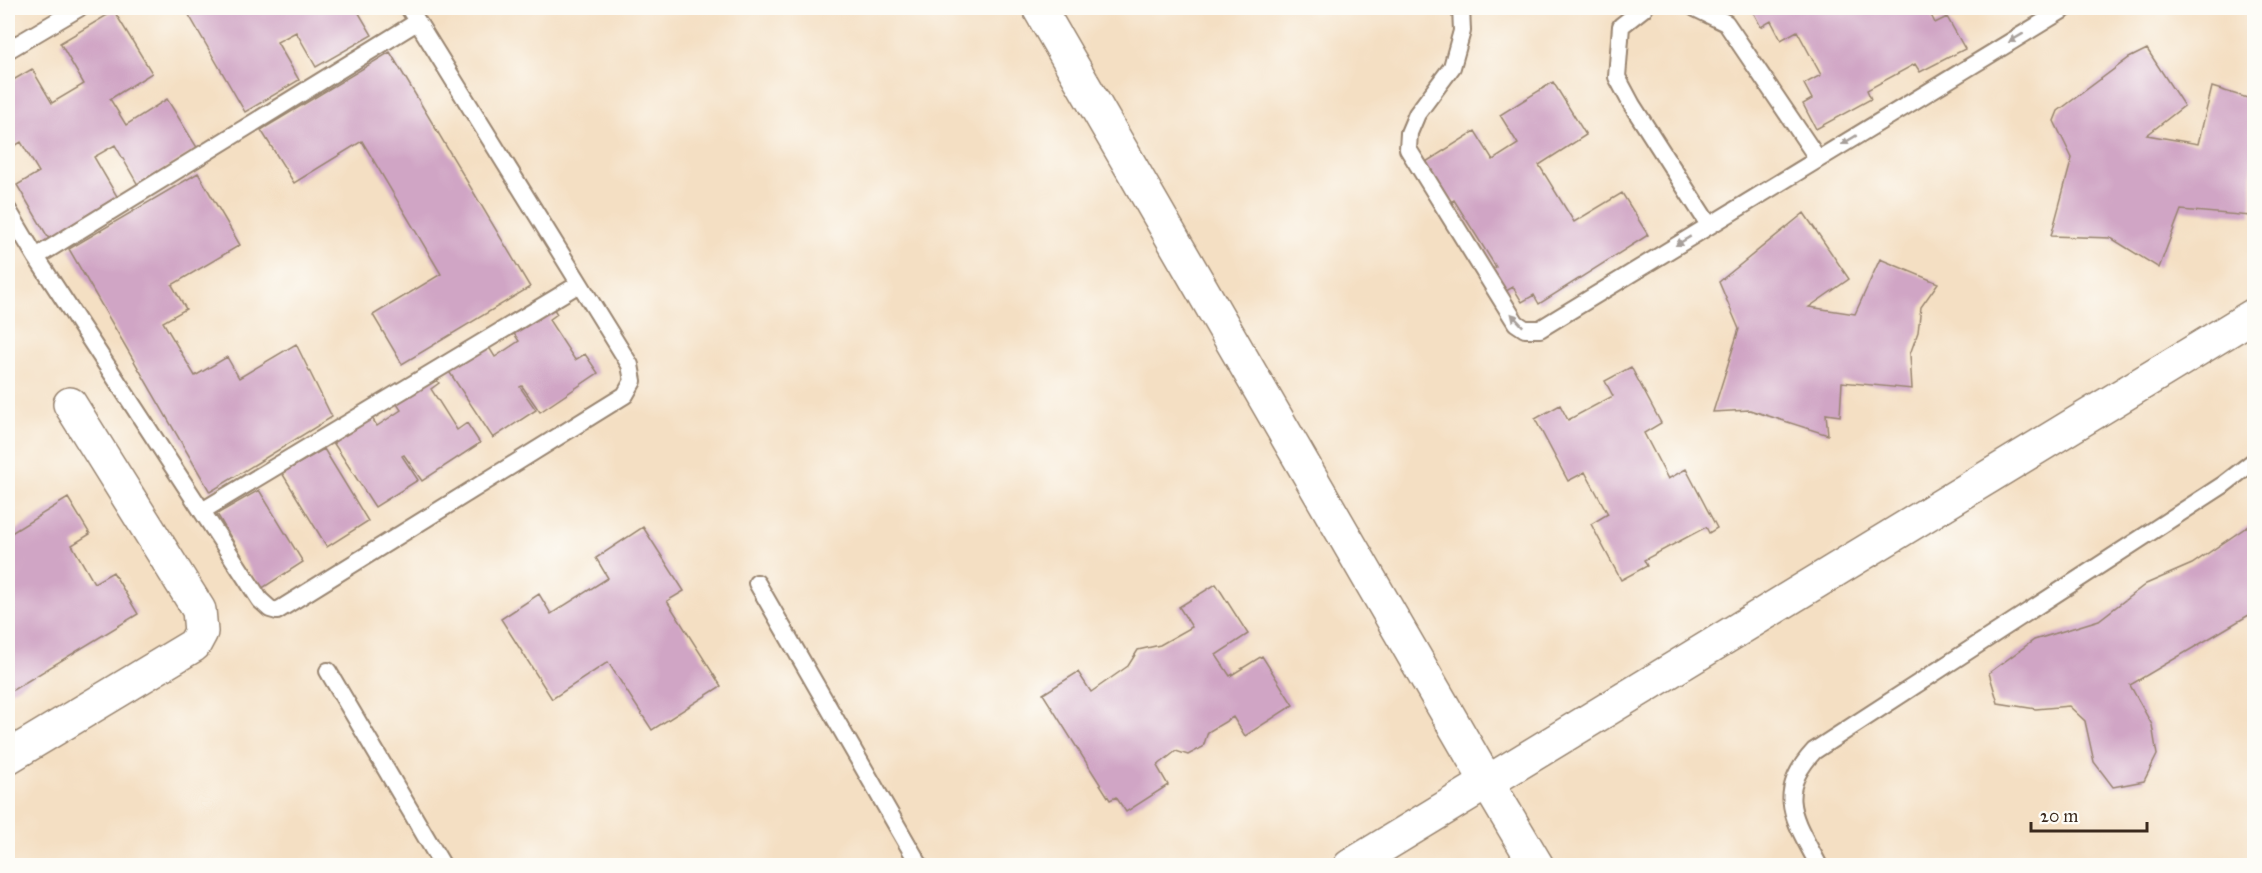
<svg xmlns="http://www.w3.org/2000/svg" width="2262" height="873" viewBox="0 0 2262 873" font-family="'IM FELL Great Primer',serif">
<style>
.building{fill:#d0a5c5}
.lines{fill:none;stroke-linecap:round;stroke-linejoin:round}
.lane-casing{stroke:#988470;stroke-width:20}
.street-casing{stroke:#988470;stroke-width:36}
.lane{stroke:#fff;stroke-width:16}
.street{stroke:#fff;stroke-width:33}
.oneway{fill:#a79f9a}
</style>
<rect width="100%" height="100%" fill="#fdfcf7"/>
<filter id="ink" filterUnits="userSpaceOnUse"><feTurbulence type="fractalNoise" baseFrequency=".0167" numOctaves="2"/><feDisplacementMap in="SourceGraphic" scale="12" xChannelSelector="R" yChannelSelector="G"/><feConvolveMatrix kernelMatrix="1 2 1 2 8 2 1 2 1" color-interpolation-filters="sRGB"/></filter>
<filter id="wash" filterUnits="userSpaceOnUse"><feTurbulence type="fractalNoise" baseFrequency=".008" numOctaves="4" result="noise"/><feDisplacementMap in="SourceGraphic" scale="24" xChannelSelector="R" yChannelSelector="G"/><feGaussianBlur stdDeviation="1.35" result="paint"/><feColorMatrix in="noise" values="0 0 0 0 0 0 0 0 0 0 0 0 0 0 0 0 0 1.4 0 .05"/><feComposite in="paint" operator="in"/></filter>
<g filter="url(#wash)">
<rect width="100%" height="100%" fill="#f4dfc3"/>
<g id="blocks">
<!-- building -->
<path class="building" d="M185,8H356L372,35L316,67L296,32L277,42L299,80L245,112Z
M1751,8H1921L1923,12L1928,9L1935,23L1947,17L1965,49L1920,72L1915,64L1867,90L1871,99L1816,129L1803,104L1812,99L1804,84L1821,75L1797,31L1781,40L1771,21L1761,27Z
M114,11L152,73L110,99L126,125L167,99L198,149L138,185L115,145L94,157L118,198L49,239L17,185L39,172L21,142L8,150V83L32,69L52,103L84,84L60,43Z
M2147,49L2184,106L2147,135L2198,144L2212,87L2254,100V153L2252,158L2251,216L2181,210L2159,268L2111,238L2051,236L2072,158L2054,121L2058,111L2129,58Z
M390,52L530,287L402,364L373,315L441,274L362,141L294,183L261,130Z
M1553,82L1586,135L1539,165L1574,222L1622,193L1648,235L1539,304L1534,295L1522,302L1513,287L1501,294L1487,272L1496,267L1454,200L1445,205L1421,165L1475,131L1493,160L1518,144L1500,115Z
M198,173L240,245L172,285L186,309L163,322L195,376L227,357L239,378L296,344L332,417L210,492L69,249Z
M1804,213L1849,279L1809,307L1855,314L1880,259L1938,283L1921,307L1918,332L1910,354L1912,389L1842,382L1840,416L1826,414L1828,435L1750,410L1713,412L1739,329L1719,282Z
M552,306L557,314L549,320L575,360L585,354L598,373L540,412L522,386L520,387L536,410L493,438L448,370L487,344L495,357L519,341L513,332Z
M1631,367L1661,423L1644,433L1668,479L1686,469L1717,528L1709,533L1706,527L1644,560L1647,566L1621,580L1591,524L1608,514L1585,472L1568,481L1535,419L1560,405L1568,420L1613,396L1605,381Z
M434,376L439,383L431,389L457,430L467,423L480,443L422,481L404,455L402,456L418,480L375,507L331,439L372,418L377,426L401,410L395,401Z
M324,449L368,521L327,547L282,473Z
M259,490L303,562L261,589L217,514Z
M68,498L90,534L72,545L94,583L113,572L138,614L8,693V535Z
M2254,522V612L2130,685L2152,725L2157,755L2144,781L2113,787L2094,762L2085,721L2069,706L2036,709L1998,703L1989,673L2034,640L2099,620L2146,584L2192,564Z
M643,527L684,591L667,601L721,686L652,730L608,662L552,699L501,619L539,594L551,614L608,578L596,558Z
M1216,584L1248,634L1216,655L1230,676L1262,656L1293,705L1245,736L1233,717L1208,732L1203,747L1188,755L1176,751L1157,766L1168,785L1126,812L1116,797L1110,800L1043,694L1078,672L1091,692L1128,666L1138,650L1160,645L1192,627L1179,607Z"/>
</g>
</g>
<g filter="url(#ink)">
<use href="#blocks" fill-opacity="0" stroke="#988470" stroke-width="1.5"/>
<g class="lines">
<defs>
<path id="lane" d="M1461,8L1462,31L1452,67L1417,114L1409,133L1408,149L1516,323L1525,329H1540L2066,8
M1644,8L1621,26L1617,77L1632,105L1709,225
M1695,8L1726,23L1818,159
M8,50L79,8
M8,210L36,257L260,600L270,609L277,611L625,395L633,381L630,365L409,8
M36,257L417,22
M202,511L579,284
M757,583L920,866
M328,671L443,866
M1819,866C1796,821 1773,795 1814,751L2223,485L2254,461"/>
<path id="street" d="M1039,8L1487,782L1537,866
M8,757L194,645L201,632L199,610L70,404
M1350,866L2254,315"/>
</defs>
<!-- lane casing -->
<use href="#lane" class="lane-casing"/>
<!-- street casing -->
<use href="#street" class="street-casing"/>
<!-- lane -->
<use href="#lane" class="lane"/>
<!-- street -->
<use href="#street" class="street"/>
</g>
<!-- one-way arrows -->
<defs><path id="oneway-solid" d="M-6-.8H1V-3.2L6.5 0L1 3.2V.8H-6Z" transform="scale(1.5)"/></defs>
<g class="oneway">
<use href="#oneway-solid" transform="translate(2016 38) rotate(149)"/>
<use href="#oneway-solid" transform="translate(1849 140) rotate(149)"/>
<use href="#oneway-solid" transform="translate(1683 241) rotate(149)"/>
<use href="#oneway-solid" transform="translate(1517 320) rotate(-133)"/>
</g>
</g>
<!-- margin -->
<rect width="2262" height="873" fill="none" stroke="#fdfcf7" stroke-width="30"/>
<!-- scale -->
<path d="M2031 822v9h116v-9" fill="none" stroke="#3b2a1e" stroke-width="3"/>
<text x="2040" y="822" font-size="18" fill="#3b2a1e" stroke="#fdfcf7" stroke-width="4.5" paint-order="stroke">20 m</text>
</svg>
